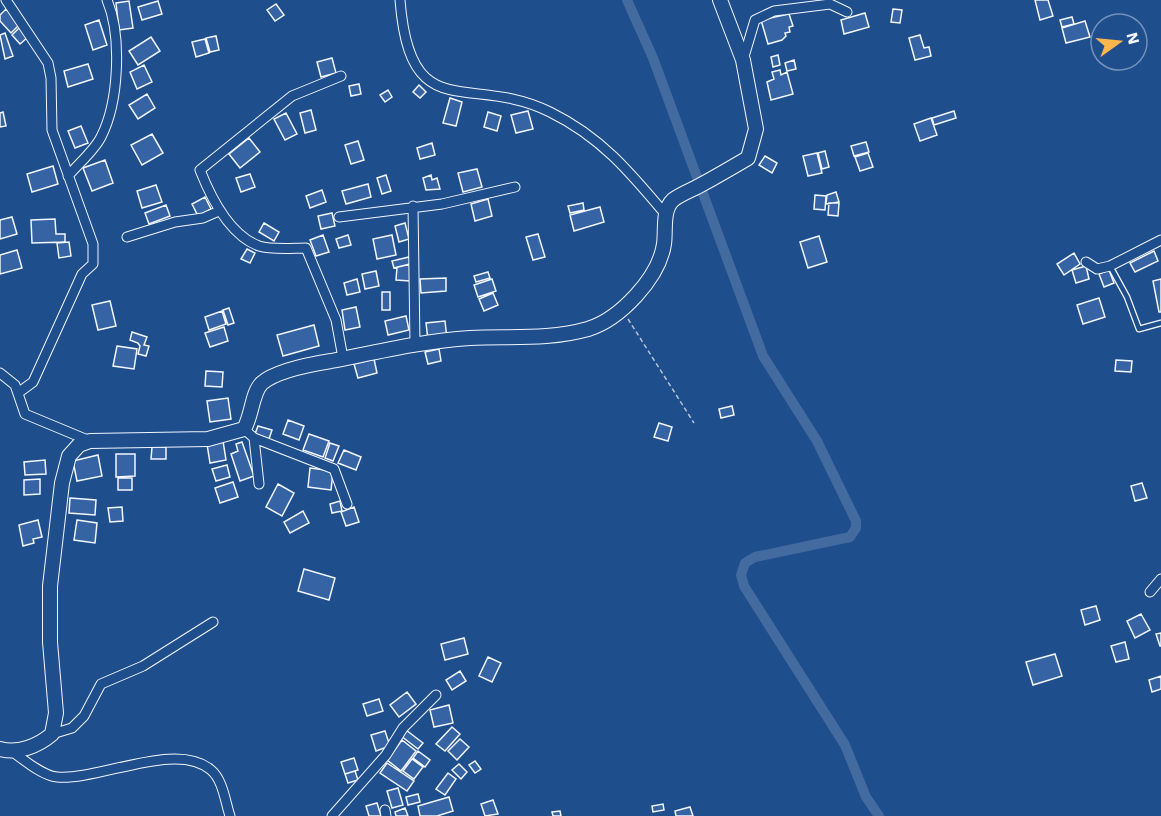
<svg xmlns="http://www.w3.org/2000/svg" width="1161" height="816" viewBox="0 0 1161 816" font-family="'Work Sans',sans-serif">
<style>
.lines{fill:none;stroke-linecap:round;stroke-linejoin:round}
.canal{stroke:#446ba0;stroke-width:10}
.building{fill:#3563a3;stroke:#f2f6ff;stroke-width:1.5}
.lane-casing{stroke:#f2f6ff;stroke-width:7}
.street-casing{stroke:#f2f6ff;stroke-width:11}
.secondary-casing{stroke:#f2f6ff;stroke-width:16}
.path{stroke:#b3c4dc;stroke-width:1.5;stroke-dasharray:4.5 3;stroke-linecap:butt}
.lane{stroke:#1f4e8c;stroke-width:4.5}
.street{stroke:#1f4e8c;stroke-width:9}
.secondary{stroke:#1f4e8c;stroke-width:14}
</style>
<rect width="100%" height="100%" fill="#1f4e8c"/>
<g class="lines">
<!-- canal -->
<path class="canal" d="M627,0L653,58L763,356L817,441L856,521V528L850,537L755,557L745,563L741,575L744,586L845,745L866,797L879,816"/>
</g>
<!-- building -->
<path class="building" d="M1035,0H1048L1053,16L1040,20Z
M129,1L133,28L119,30L116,3Z
M158,1L162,14L142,20L138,7Z
M276,4L284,15L275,21L267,10Z
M6,9L20,24L11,33L0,21V15Z
M893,9L902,10L900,23L891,22Z
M865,13L869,27L844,34L841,20Z
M789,14L793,26L789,27L790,32L785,33L786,36L782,40L768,44L761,20Z
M1072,17L1074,24L1062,27L1060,20Z
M99,20L107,45L93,50L85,25Z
M1085,21L1090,37L1066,43L1062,28Z
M20,27L28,37L20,44L12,35Z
M5,33L13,56L5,59L0,35Z
M920,35L924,48L929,47L931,56L915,60L909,38Z
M216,36L219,50L210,52L206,38Z
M151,37L160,51L138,65L129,51Z
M205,39L209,53L196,57L192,42Z
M778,55L780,65L773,67L771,57Z
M332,58L336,73L321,77L317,62Z
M794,60L796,69L787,71L785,63Z
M88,64L93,79L68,87L64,71Z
M144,65L152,82L137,89L130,72Z
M780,70L781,75L787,72L793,94L771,100L767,82L774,79L772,72Z
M359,84L361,94L351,96L349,86Z
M419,85L426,92L420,98L413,92Z
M388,90L392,97L385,102L380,95Z
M147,94L155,108L138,119L129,105Z
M450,98L462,102L456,126L443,123Z
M311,110L316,130L305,133L300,113Z
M528,111L533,129L516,133L511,115Z
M954,111L956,118L934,125L932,118Z
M3,112L6,126L0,127V113Z
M488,112L501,116L497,131L484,127Z
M286,113L297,134L285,140L274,119Z
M931,118L937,135L920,141L914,124Z
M81,126L88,143L75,148L68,131Z
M152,134L163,153L142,165L131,145Z
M249,138L260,152L240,168L229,154Z
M358,141L364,160L351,164L345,145Z
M866,142L869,152L854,156L851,146Z
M432,143L435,155L420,159L417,148Z
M825,151L829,167L822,169L818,153Z
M817,153L822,173L808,176L803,156Z
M868,153L873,167L860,171L855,157Z
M765,156L777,163L772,173L759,165Z
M105,160L113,183L92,191L83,168Z
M53,166L58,184L32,192L27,174Z
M477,169L482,187L463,192L458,173Z
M250,174L255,187L241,192L236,178Z
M386,175L391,191L382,194L377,178Z
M431,175L432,180L437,178L440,189L426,190L423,178Z
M368,184L371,197L346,204L342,191Z
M156,185L162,202L142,208L137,191Z
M322,190L326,202L310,208L306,196Z
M836,192L839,202L826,204L827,195Z
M815,195L826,196L825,210L814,209Z
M205,197L211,209L198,216L192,204Z
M488,199L492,216L475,221L471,204Z
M583,203L584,210L570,213L568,206Z
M829,203H839L838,216L828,215Z
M166,205L170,216L149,224L145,213Z
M600,207L604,222L574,231L570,215Z
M332,213L335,226L321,229L318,216Z
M12,217L17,234L0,239V220Z
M55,219L56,234H65V242L32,243L31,220Z
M264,223L279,232L274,241L259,232Z
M405,223L409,239L399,242L395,226Z
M538,234L545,257L533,260L526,237Z
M323,235L329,252L316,256L310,240Z
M348,235L351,245L339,248L336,239Z
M392,235L396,255L377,259L373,239Z
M819,236L827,262L808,268L800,242Z
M69,242L71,256L59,258L57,243Z
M247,249L255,253L250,263L241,259Z
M17,250L22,268L0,274V255Z
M1154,251L1158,261L1135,272L1130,263Z
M1074,253L1080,264L1064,275L1057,264Z
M409,257L411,264L394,268L392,261Z
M410,264V281L396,280L397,267Z
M1086,266L1089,279L1076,283L1072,270Z
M1109,270L1114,283L1104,287L1099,274Z
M376,271L379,286L365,289L362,274Z
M488,272L490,278L476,282L474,276Z
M446,278V291L421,293L420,279Z
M357,279L360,292L347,295L344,283Z
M492,279L496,291L478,297L474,285Z
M1161,279V312H1159L1153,281Z
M382,292H390V310H382Z
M493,293L498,305L484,311L479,299Z
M1099,298L1105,317L1083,324L1077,305Z
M110,301L116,326L98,330L92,305Z
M356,307L360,327L345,330L342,310Z
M229,308L234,323L228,325L223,310Z
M222,311L226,324L209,330L205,317Z
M406,316L409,330L388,335L385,321Z
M445,321L447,339L428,340L426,323Z
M314,325L319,346L283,356L277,335Z
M224,327L228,341L210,347L205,333Z
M132,332L147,337L144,345L149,346L146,356L138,354L140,346L138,343L130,340Z
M117,346L137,349L134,369L113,366Z
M439,349L441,361L428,364L425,352Z
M374,359L377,373L358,378L354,364Z
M1116,360L1132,361L1131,372L1115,371Z
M206,371L223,372L222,387L205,386Z
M228,398L231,419L210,422L207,401Z
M732,406L734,415L721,418L719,409Z
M288,420L304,426L299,440L283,434Z
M659,423L672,427L668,441L654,437Z
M258,426L272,430L269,439L255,434Z
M309,434L329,441L323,457L303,450Z
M223,441L226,460L210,463L207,444Z
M242,442L254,476L240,481L231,454L238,451L236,444Z
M330,443L339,446L333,461L325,458Z
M152,447H166V459H151Z
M344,450L361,457L356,470L338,463Z
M116,454H135V476L116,477Z
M98,455L102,476L77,481L73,461Z
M45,460L46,474L25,475L24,462Z
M227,465L230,477L216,481L212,469Z
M310,468L333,471L331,490L308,487Z
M118,478H132V490H118Z
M40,479V494L24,495V480Z
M233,482L238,497L220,503L215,488Z
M1142,483L1147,498L1135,501L1131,486Z
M278,484L294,493L282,516L266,507Z
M70,498L96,500L95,515L69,513Z
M340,501L342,511L332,513L330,504Z
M122,507L123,521L110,522L108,508Z
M354,507L359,522L346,526L341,512Z
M303,511L309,523L290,533L284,522Z
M38,520L42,537L33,539L34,543L23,546L19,525Z
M77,520L97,523L95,543L74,540Z
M304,569L335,578L329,600L298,591Z
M1096,606L1100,620L1085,625L1081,610Z
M1141,614L1150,630L1135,638L1127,621Z
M1161,633V646H1160L1156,634Z
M464,638L468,654L445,660L441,644Z
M1125,642L1129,659L1116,662L1111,646Z
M1055,654L1062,676L1033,685L1026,662Z
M488,657L501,663L492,682L479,676Z
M460,671L466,681L452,690L446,680Z
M1161,676V689L1152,692L1149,680Z
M407,692L416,704L399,717L390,705Z
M379,699L383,711L367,716L363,704Z
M449,705L453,723L434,727L430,710Z
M452,727L460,734L445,751L436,744Z
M406,730L423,743L418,749L401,736Z
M385,731L390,746L376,751L371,735Z
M460,739L469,747L457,760L448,751Z
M402,740L416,751L401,771L387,760Z
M418,751L430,760L425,767L413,758Z
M354,758L358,770L345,774L341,762Z
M412,759L423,767L414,779L403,771Z
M475,761L481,769L475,773L469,765Z
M387,763L414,781L407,791L380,773Z
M459,764L467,772L461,779L452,770Z
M355,771L358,780L348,783L345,774Z
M448,773L456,779L445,795L436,789Z
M398,788L403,805L392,808L387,791Z
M418,794L420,802L408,805L406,797Z
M449,797L453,811L437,816H420L418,806Z
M493,800L498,814L485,816L481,804Z
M377,803L381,816H369L366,806Z
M663,804L664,810L653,812L652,806Z
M690,807L693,816H676L675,811Z
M405,808L408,816H396L395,812Z
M560,811L561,816H553L552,812Z"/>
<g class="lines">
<defs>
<path id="lane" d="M1110,266L1127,297L1139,329L1161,323"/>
<path id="street" d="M6,0L48,63L51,78L52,130L93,244V264L82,274L33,382L18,393
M400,0C410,129 470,72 550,112C601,137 630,172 666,215
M743,60L755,20L774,11L830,4L847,12
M341,76L292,96L200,170C211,198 229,235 259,246C272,250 293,248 306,248L336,320L343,358
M68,176C78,164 94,151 101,137C119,102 122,36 107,0
M413,206L415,344
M339,217L442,204L515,187
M127,237L175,222L203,218L219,211
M1086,262L1097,269L1110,266L1161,240
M0,373L15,385L25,414L90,441
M244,429L254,438L334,469L347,504
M254,438L259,484
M1150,592L1161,579
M52,734L72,728L84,716L101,684L143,666L213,622
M13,752C24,760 43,776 57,777C98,781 177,740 211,770C223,780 225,801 230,816
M385,810L386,816
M332,816L386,755L403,728L436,695"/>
<path id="secondary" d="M0,749C18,754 38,746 52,734L56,713L50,642V586L62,483L69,456L79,445L90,441L208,439L244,429C252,416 252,392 262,383C276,371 312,364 331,361C377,352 423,341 470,338C510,336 549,340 588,329C620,319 659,278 664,244C666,231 662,210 673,200C679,195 689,191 697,187C714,178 731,168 748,158L756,129L743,60L720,0"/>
</defs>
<!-- lane casing -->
<use href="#lane" class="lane-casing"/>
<!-- street casing -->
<use href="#street" class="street-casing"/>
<!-- secondary casing -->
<use href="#secondary" class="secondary-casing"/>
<!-- path -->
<path class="path" d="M628,319L694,423"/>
<!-- lane -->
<use href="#lane" class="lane"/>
<!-- street -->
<use href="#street" class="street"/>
<!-- secondary -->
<use href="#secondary" class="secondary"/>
</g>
<!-- north arrow -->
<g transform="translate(1119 42) rotate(75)"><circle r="28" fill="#1f4e8c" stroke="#7391ba" stroke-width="1.5"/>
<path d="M0-4.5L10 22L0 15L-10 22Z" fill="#ffb74d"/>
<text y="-9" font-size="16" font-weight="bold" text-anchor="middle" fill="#f2f6ff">N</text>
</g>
</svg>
